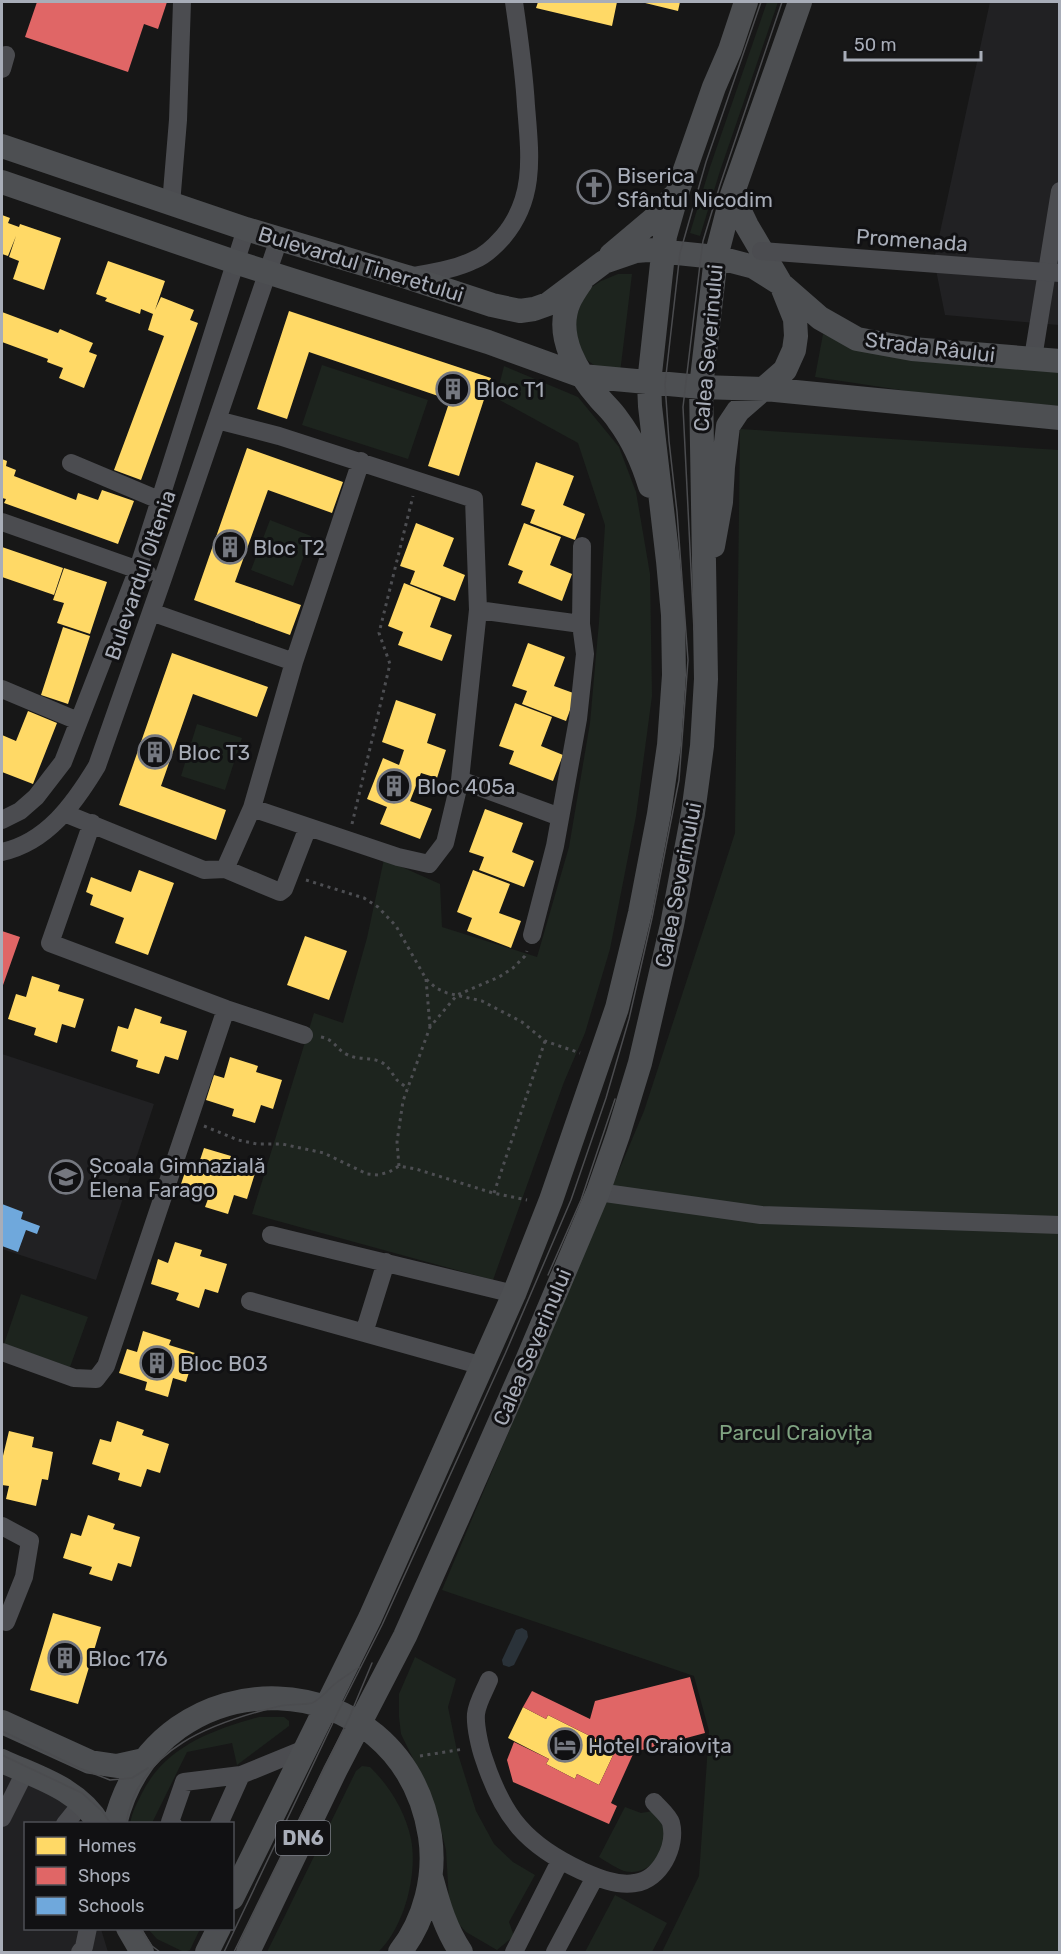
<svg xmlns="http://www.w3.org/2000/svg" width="1061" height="1954" viewBox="0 0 1061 1954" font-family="Rubik,sans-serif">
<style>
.built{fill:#212123}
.green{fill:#1d241e}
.water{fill:#2a3239}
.homes{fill:#ffd966}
.shops{fill:#e06666}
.schools{fill:#6fa8dc}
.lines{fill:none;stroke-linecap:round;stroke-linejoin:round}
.path{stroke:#4d4e52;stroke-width:3;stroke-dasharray:3 4.5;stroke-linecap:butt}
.minor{stroke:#4b4c50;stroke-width:18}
.major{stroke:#4d4f52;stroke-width:24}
.tram{stroke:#4b4c4f;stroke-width:1.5}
.minor-bridge{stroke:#4b4c50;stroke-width:18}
.labels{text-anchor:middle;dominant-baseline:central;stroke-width:6;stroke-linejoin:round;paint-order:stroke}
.shield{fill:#111113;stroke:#7b7e86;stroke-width:1.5}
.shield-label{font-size:20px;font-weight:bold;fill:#a8adb8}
.poi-label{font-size:21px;fill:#a8adb8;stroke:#111113;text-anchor:start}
.street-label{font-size:21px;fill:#a8adb8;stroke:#111113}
.park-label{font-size:21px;fill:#7fa381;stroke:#111113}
</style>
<rect width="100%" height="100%" fill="#171717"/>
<!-- built -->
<path class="built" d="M990,2H1059V325L945,315L934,260Z
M2,1054L154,1104L96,1280L2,1249Z
M2,1773L66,1802L72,1823L26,1824V1928L101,1929L108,1952H2Z"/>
<!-- green -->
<path class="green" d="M767,2H778L720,171L700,236L690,233L710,167Z
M618,274H632L620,373L595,366L586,359L580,350L573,325L586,291L601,281Z
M823,334L856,348L1059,371V406L914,392L815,377Z
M322,365L428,400L408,459L302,425Z
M504,366L578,397L619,447L636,492L650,574L652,696L636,816L610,949L585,1033L564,1082L493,1280L252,1214L314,1013L343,1023L367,938L384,859L440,884L442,927L537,957L569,847L590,723L599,622L605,525L578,443L496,398Z
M740,429L1059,450V1952H662L699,1876L709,1731L694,1676L442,1590L644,1111L735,833Z
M270,520L311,536L293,586L251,570Z
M197,724L242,738L225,790L181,776Z
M21,1294L88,1317L70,1367L4,1344Z
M415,1657L456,1679L448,1707L457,1751L476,1811L494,1844L513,1862L535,1875L509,1922L514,1936L497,1950L466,1932L454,1919L449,1900L446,1850L438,1817L426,1785L401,1734L399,1717V1694Z
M259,1717H284L289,1721V1726L237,1765L232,1743L187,1752L152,1823L130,1824C132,1812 137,1803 142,1793C165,1747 212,1730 259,1717Z
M362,1766L370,1767C389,1785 406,1813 411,1839C418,1874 404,1928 378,1952H267L356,1771Z
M625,1807L641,1813L653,1811C657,1816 661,1821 663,1827C670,1850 649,1878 624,1871C616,1868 607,1862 599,1857Z
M615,1895L667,1923L652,1952H585Z
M148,1929H200L190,1950L184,1952L157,1939Z"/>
<!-- water -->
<path class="water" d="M522,1628L527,1631L528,1637L514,1665L509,1667L503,1665L502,1660L516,1630Z"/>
<!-- homes -->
<path class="homes" d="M538,2H617L612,26L536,8Z
M641,2H680L678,11Z
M2,215L10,218L8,223L19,227L20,224L61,238L44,290L13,279L19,261L9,257L16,236L8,256L2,254Z
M108,261L165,281L155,310L161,297L194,310L190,320L198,323L141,480L114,470L164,336L148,330L153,314L141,309L140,314L105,301L107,298L96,294Z
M289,311L491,378L459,476L428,466L450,400L309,352L287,419L257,409Z
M2,312L58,333L60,329L93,343L89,352L97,355L84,388L59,378L63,368L47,362L48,359L2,342Z
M247,448L343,482L332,513L268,490L235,582L301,605L290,635L194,600Z
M2,459L7,461L6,466L16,470L14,476L76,500L78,493L98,500L102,490L134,501L118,544L4,503L6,499L2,498Z
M536,462L574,476L563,505L585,514L575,540L530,523L535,510L521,505Z
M416,523L454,538L443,566L465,575L455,601L410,584L415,571L400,566Z
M524,523L561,537L550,565L572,574L562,601L518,583L523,571L508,565Z
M2,547L63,568L54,595L2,577Z
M64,568L107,582L90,634L57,623L64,603L53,600Z
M404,583L441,598L430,627L452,635L442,661L398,645L403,632L388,626Z
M63,627L90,636L68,704L41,695Z
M528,643L565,657L554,686L576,694L566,721L522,704L527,691L512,686Z
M172,653L268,687L257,717L193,694L161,786L226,810L216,840L119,805Z
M396,700L436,714L427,743L446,750L437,778L421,773L410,801L432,809L420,839L380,824L387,807L367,799L383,758L399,765L404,750L382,742Z
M515,703L552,717L541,746L563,755L553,781L509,764L514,751L499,746Z
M28,711L57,723L33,784L2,772V735L16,741Z
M485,809L523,823L512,852L534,861L524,887L479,870L484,857L469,852Z
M139,870L174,883L148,955L115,943L124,918L90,905L93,895L86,892L91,877L131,892Z
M473,870L510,884L499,913L521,921L511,948L467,931L472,918L457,912Z
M305,936L347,951L329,1000L287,985Z
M32,976L60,985L58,991L84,999L75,1028L62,1024L57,1043L34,1035L36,1028L8,1019L16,994L26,997Z
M135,1008L162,1017L160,1023L187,1031L178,1060L165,1056L159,1074L136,1067L138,1060L111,1051L118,1026L128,1029Z
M230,1057L258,1066L256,1072L282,1080L273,1109L261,1105L255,1123L232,1116L234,1109L206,1100L214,1075L224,1078Z
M204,1148L231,1156L229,1162L256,1170L247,1199L234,1195L228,1214L205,1207L208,1199L179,1190L187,1166L197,1169Z
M175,1242L202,1250L200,1256L227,1264L218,1293L205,1289L199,1308L176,1300L179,1293L151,1284L158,1259L168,1263Z
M143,1331L171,1340L169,1345L195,1353L186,1382L173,1378L168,1397L145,1390L147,1382L119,1373L127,1349L137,1352Z
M117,1421L144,1430L142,1435L169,1444L160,1473L147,1469L141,1487L118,1480L120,1473L92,1464L100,1439L111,1442Z
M9,1431L34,1437L32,1447L53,1452L48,1480L42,1479L36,1506L6,1499L9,1486L2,1485V1460Z
M88,1515L115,1524L113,1529L140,1537L131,1567L118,1563L112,1581L89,1574L92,1567L63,1558L71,1533L81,1536Z
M53,1613L101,1627L78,1704L30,1690Z
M523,1707L546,1719L548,1715L616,1749L599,1785L577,1774L575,1779L546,1764L549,1759L508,1738Z"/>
<!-- shops -->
<path class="shops" d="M37,2H167L158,29L144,24L128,72L25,37Z
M2,931L20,937L2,988Z
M690,1677L705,1733L634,1752L611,1803L617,1806L609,1824L513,1782L507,1760L514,1742L549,1759L546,1764L575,1779L577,1774L599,1785L616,1749L548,1715L546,1719L523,1707L532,1691L590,1719L595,1701Z"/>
<!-- schools -->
<path class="schools" d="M2,1204L23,1212L21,1219L40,1226L37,1234L26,1230L18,1252L2,1246Z"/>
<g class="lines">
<!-- path -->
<path class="path" d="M352,824L390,664L379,633L413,496
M306,880L364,898L378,907L396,926L426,979L436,988L447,993L482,1001L522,1022L545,1041L580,1053
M426,979L430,1027
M321,1037C336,1040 336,1050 348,1055C358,1060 371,1057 381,1062C389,1066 392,1074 397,1080C400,1083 405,1086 408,1089
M204,1126L238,1140L257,1144H282L324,1153L367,1174L378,1175L389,1172L399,1166L416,1169L493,1193L527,1200
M399,1166L397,1142L403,1101L430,1027L457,995L499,977L513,968L525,956L527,951
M494,1193L545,1041
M420,1756L464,1749"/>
<!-- minor -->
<path class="minor" d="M2,69L6,55
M171,204L178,120L182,2
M408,277C429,273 454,270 474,260C485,256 495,246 503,237C536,198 530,155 526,106C524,71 519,36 514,2
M1033,358L1060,191
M217,420L279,436L474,499L478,610L460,780L445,843L429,864L398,857L252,808
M71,463L159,500
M2,522L147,573
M478,610L581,624
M151,612L294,662
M2,689L78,721
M460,780L560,817
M64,813L204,870L225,869L280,892L284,889L308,827
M2,820L20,811L36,797L63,762L138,569L246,229
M92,823L50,943L226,1009L304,1035
M2,852C47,842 74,804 97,766L163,578L279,239
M225,869L252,808L294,662L361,461
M532,935L555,846L578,719L585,654L581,624L582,546
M598,1192L761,1215L1060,1225
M271,1235L514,1294
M250,1301L483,1366
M364,1333L386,1262
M2,1352L74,1378L96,1379L106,1366L226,1009
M2,1526L30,1541L24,1577L6,1622
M489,1680C485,1690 477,1703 476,1714C475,1726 480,1748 484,1759C503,1817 526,1845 582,1871C598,1878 617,1886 635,1883C660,1880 677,1846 671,1823C669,1816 659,1808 654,1802
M2,1818L25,1772
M65,1824L82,1803
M173,1824L170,1822L184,1782L241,1775
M219,1824L241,1775L307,1748
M80,1952L84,1947L88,1928
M514,1952L560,1861
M555,1952L595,1877"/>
<!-- major -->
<path class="major" d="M2,146L246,229L407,277L492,305L520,311L534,309L548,304L604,262L636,251L648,250L716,257L754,267L781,284L820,318L857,339L912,349L1060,361
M2,182L235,262L488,342L582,376L701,387L765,389L1060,418
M611,255L662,212L673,197
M581,282C577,288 572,295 569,302C554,336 578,374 600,399C606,406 613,412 618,420C633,440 643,463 650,486
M713,546L721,502L723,467L728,426L738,411L785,370L794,350L796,336L795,319L781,284L747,226L732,195
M2,1722L90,1762L117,1766L144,1760
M2,1761C36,1777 78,1788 99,1824
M115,1824C158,1650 402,1659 430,1836C436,1876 425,1920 400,1952
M432,1880C439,1906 446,1930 461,1952
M232,1898L370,1618L514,1294L551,1200L617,1008L640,913L659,814L669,745L674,675L673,615L668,561L650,406L649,383L665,236L679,187L714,87L730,50L746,2
M128,1928L142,1952
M207,1952L219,1928
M248,1952L335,1771L405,1636L458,1517L528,1358L598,1192L618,1135L640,1063L672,925L693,813L702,746L706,679L701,387L716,257L732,195L800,2"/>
<!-- tram -->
<path class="tram" d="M694,630L683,407L701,256L703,241L720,185L782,2
M548,1275L581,1200L615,1099
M2,1731L79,1768L110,1780L132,1778L148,1768
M2,1755L82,1793L102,1811L111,1824
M126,1824C138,1748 214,1722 280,1706C290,1704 304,1705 312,1703C320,1700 329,1688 336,1683C344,1677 352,1672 359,1667
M140,1928L152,1946L160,1952
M224,1952L338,1712L382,1625L505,1354L571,1200L606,1098L629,1019L652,918L679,780L688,660L677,512L669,441L665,384L680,253L706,162L761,2
M234,1952L349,1718L372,1663"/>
<!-- minor-bridge -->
<path class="minor-bridge" d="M761,251L1060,273"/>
</g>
<!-- icons -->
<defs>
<symbol id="church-ring" viewBox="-11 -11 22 22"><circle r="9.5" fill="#111113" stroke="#757880" stroke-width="1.5"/><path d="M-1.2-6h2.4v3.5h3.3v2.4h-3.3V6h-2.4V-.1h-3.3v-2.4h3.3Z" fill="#757880"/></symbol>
<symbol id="building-ring" viewBox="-11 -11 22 22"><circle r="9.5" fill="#111113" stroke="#757880" stroke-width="1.5"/><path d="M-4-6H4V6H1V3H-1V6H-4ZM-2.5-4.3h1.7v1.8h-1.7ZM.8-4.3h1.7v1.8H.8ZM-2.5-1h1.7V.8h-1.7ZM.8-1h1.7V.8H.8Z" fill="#757880"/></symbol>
<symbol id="school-ring" viewBox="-11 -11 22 22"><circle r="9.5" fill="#111113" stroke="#757880" stroke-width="1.5"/><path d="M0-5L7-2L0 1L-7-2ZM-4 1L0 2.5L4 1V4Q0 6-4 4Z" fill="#757880"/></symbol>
<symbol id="hotel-ring" viewBox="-11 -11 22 22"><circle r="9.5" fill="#111113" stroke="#757880" stroke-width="1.5"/><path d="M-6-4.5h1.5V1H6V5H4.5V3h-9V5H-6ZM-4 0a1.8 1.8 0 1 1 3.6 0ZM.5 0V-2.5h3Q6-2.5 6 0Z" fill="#757880"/></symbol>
</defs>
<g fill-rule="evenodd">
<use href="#church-ring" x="575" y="168" width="38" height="38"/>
<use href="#building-ring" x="434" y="370" width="38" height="38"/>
<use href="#building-ring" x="211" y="528" width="38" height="38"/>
<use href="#building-ring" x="136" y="733" width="38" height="38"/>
<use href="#building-ring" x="375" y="767" width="38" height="38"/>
<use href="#school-ring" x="47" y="1158" width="38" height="38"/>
<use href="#building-ring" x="138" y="1344" width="38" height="38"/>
<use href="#building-ring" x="46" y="1639" width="38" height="38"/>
<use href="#hotel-ring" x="546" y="1726" width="38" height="38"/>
</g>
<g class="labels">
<!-- shield labels -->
<rect class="shield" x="276" y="1821" width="54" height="34" rx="4.5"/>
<g class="shield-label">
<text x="303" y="1838">DN6</text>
</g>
<!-- poi labels -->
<g class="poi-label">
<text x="617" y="175">Biserica<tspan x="617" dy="24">Sfântul Nicodim</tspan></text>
<text x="476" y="389">Bloc T1</text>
<text x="253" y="547">Bloc T2</text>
<text x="178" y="752">Bloc T3</text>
<text x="417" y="786">Bloc 405a</text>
<text x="89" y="1165">Școala Gimnazială<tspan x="89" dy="24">Elena Farago</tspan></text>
<text x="180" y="1363">Bloc B03</text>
<text x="88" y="1658">Bloc 176</text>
<text x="588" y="1745">Hotel Craiovița</text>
</g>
<!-- street labels -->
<g class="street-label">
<text transform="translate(912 240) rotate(4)">Promenada</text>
<text transform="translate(361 264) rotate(17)">Bulevardul Tineretului</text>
<text transform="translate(930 347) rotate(7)">Strada Râului</text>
<text transform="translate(708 348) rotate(-85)">Calea Severinului</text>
<text transform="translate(140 575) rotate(-71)">Bulevardul Oltenia</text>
<text transform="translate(678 885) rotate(-79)">Calea Severinului</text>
<text transform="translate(532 1347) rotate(-67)">Calea Severinului</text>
</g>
<!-- park labels -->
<g class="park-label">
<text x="796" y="1432">Parcul Craiovița</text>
</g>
</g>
<!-- border -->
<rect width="1061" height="1954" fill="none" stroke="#a8adb8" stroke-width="6"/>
<!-- legend -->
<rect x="24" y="1822" width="210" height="108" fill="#111113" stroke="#4d4f55" stroke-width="1.5"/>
<rect x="36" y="1837" width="30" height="18" fill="#ffd966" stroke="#4d4f55" stroke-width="1.5"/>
<text x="78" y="1852" font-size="18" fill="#a8adb8">Homes</text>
<rect x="36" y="1867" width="30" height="18" fill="#e06666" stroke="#4d4f55" stroke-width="1.5"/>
<text x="78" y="1882" font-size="18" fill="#a8adb8">Shops</text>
<rect x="36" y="1897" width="30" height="18" fill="#6fa8dc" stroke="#4d4f55" stroke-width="1.5"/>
<text x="78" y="1912" font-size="18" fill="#a8adb8">Schools</text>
<!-- scale -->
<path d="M845 51v9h136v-9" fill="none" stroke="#a8adb8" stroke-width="3"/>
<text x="854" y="51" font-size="18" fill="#a8adb8" stroke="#111113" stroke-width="4.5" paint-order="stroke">50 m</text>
</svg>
